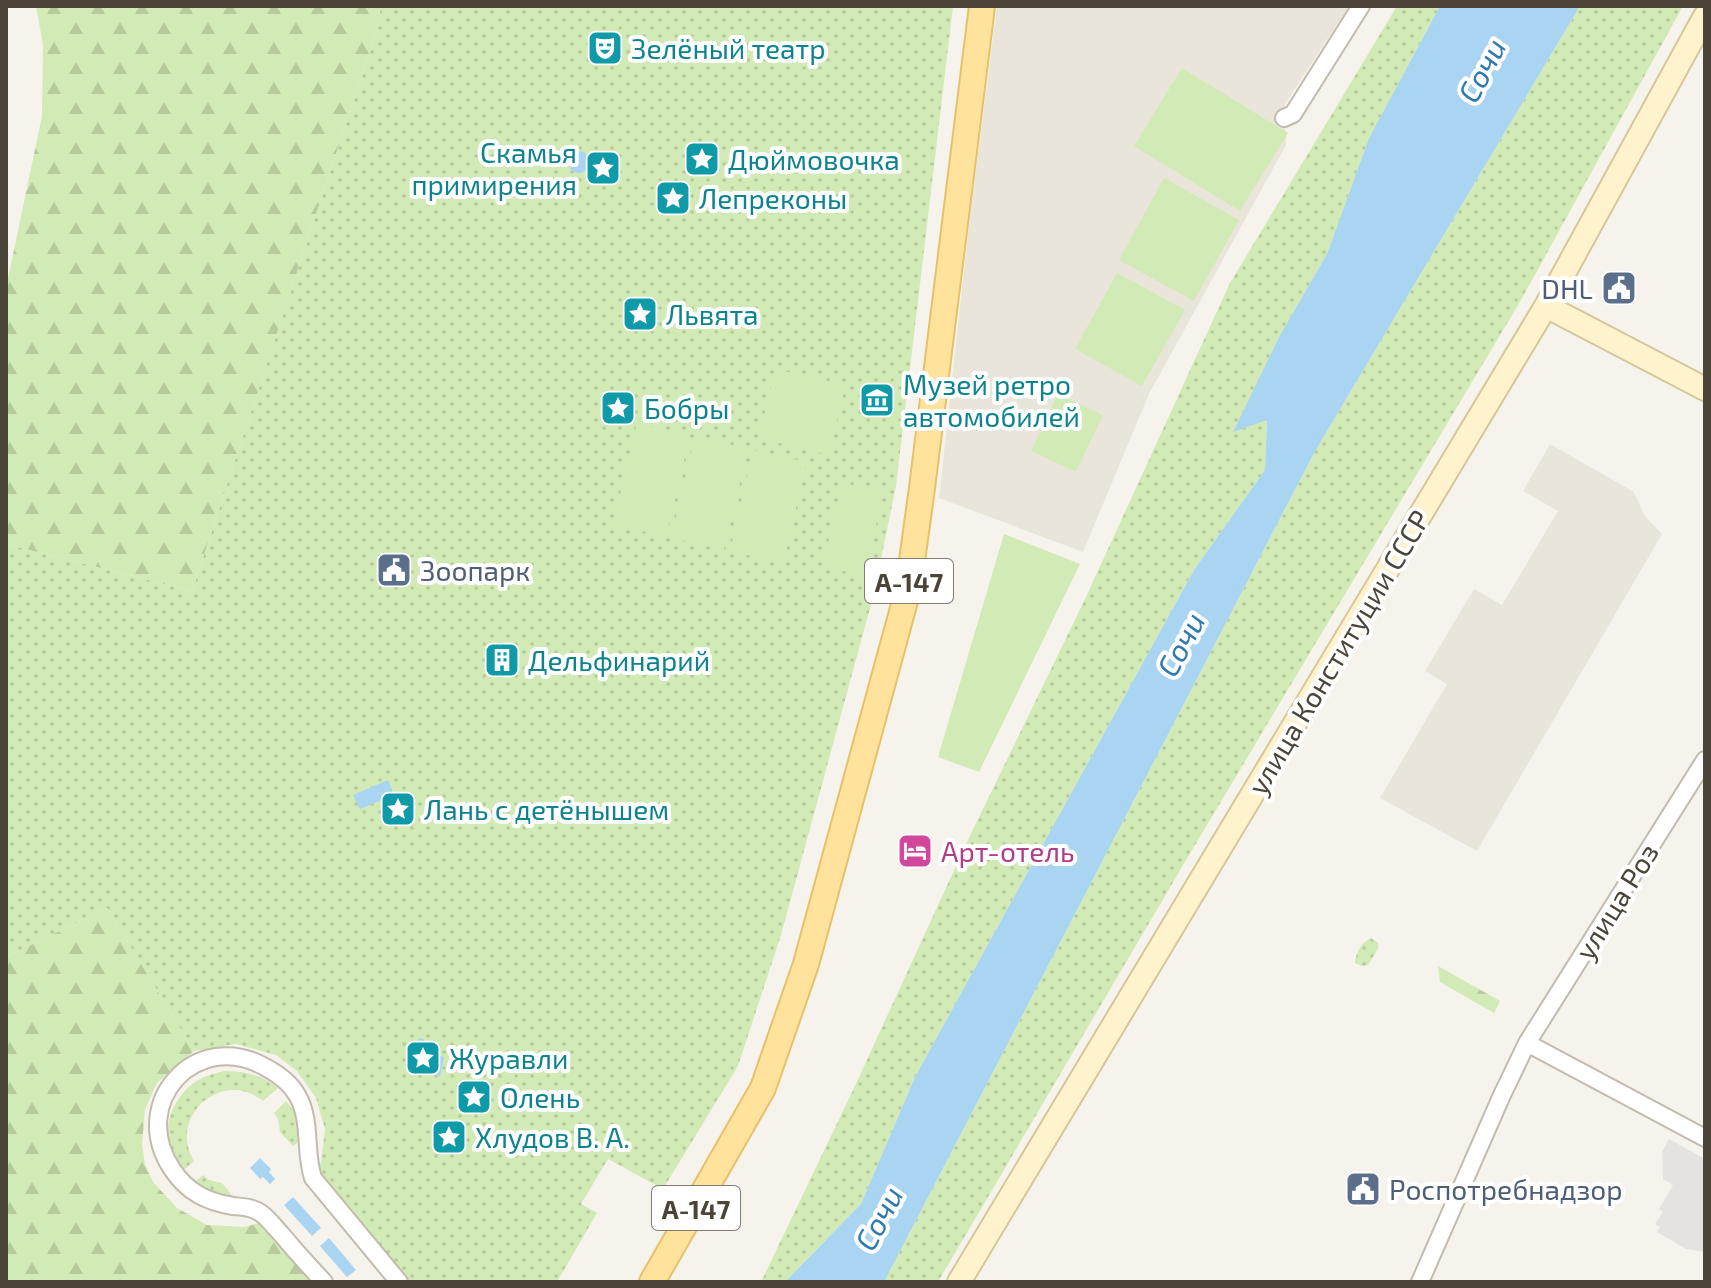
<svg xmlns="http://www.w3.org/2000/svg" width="1711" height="1288" viewBox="0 0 1711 1288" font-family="'Exo 2',sans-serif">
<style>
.residential{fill:#eae5da}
.grass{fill:url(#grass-dots)}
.forest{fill:url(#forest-firs)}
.garden{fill:#d2eab5}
.parking{fill:#e5e3e0}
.water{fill:#a9d4f2}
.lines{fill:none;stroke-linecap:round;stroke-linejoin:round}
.street-casing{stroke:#c2bbae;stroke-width:20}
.secondary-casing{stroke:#d6c79b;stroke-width:26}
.primary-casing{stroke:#e6c16a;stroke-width:28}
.street{stroke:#fff;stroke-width:16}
.secondary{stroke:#fff3cd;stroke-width:22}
.primary{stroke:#ffe39c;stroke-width:24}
.labels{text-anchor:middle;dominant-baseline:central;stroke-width:8;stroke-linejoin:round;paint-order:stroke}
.shield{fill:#fff;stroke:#817c74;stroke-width:2}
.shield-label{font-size:26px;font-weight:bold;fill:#4b4439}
.culture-label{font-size:28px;fill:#0d838f;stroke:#fff;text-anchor:start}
.service-label{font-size:28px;fill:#4e5e75;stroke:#fff;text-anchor:start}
.street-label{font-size:28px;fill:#4b4439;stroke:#fff}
.hotel-label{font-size:28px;fill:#b23c85;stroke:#fff;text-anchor:start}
.water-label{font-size:30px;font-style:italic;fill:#2e7ab2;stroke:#fff}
</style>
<defs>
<pattern id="grass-dots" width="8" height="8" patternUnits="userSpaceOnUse" patternTransform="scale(2)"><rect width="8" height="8" fill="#d2eab5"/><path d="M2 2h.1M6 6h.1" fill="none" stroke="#b6ca9c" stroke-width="1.8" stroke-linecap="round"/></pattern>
<pattern id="forest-firs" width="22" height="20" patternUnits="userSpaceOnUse" patternTransform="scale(2)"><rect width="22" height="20" fill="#d2eab5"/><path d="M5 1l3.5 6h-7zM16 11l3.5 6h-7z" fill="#b6ca9c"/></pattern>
</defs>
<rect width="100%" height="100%" fill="#f6f3ec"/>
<!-- residential -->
<path class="residential" d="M997,6H1349L1285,104L1286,145L1149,394L1083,552L939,498L971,208Z
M1550,444L1634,492L1644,515L1662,534L1477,851L1380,798L1447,684L1425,671L1474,589L1502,605L1558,511L1523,491Z"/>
<!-- grass -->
<path class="grass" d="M381,6H953L896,486L873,597L781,935L738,1066L663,1189L608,1159L581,1204L597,1213L557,1282H406L317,1175L321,1162L325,1129L316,1098L297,1071L276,1055L236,1044L194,1051L107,908L6,957V544L192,591L376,32Z
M1397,6H1440L1369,138L1327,254L1280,335L1234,431L1267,419L1265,470L1194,570L915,1077L861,1204L785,1282H761L854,1088L968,840L1086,597L1230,283Z
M1580,6H1683L1521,300L1192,850L938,1282H884L1314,453Z
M1371,938L1378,943V949L1368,965L1362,966L1355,963C1356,952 1361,943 1371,938Z
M224,1071C245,1071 262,1075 278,1088L263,1101C223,1068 167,1116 194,1161L179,1174C176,1166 171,1158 169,1150C163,1122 175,1093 200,1079C208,1075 216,1073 224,1071Z
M286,1101L294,1112L300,1141L293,1146L280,1132L278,1119L274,1113Z
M203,1175L209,1180L222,1183L234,1198L228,1204L190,1186Z"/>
<!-- forest -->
<path class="forest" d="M36,6H381L376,32L192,591L6,544V288L42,116L43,45Z
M107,908L194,1051L157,1083L145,1109L142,1144L145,1164L153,1182L177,1208L207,1225L244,1227L260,1223L312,1282H6V957Z
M1438,966L1500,1001L1494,1013L1440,982Z"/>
<!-- garden -->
<path class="garden" d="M1182,68L1288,133L1240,211L1134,146Z
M1164,178L1239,220L1194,301L1119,260Z
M1117,273L1185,310L1142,386L1075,349Z
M775,369L845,385L829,455L759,438Z
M1058,394L1103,415L1076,472L1031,451Z
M637,423L690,435L666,537L613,524Z
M695,436L748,449L724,550L671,538Z
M753,450L807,462L783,563L730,551Z
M842,483L884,492L864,576L823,566Z
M1004,534L1080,564L979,772L938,757Z"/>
<!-- parking -->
<path class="parking" d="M1669,1139L1705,1159V1252L1686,1249L1657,1232L1660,1227L1655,1224L1663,1212L1659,1209L1673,1185L1663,1179L1662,1152Z"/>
<!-- water -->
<path class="water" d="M1440,6H1580L1314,453L884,1282H785L861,1204L915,1077L1194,570L1265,470L1267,420L1233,432L1280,335L1327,254L1369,138Z
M568 162a11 11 0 1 1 22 0a11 11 0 1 1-22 0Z
M388,780L394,795L360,809L353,795Z
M420,1038L424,1039V1050L427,1055H437L444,1057L440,1076H436L422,1069C418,1055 404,1050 420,1038Z
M260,1158L271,1169L269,1172L275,1179L270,1184L263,1177L260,1179L250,1168Z
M293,1197L321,1228L312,1236L284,1205Z
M329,1238L356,1270L347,1277L320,1246Z"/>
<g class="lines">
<defs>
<path id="street" d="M1284,118L1293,114L1361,6
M1527,1043L1705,1138
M324,1282C310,1267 296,1252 283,1236C276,1229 270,1220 262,1214C253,1207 243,1207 233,1206C207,1202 187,1192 172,1169C128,1103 196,1028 265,1067C278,1074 290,1082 297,1095C312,1120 304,1151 313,1178L399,1282
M1420,1282L1502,1095L1527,1043L1705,760"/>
<path id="secondary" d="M1546,306L1705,389
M959,1282L1546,306L1705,16"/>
<path id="primary" d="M652,1282L763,1088L806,964L908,590L922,488L982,6"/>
</defs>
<!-- street casing -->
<use href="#street" class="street-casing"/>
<!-- secondary casing -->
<use href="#secondary" class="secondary-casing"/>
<!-- primary casing -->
<use href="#primary" class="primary-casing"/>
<!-- street -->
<use href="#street" class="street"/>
<!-- secondary -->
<use href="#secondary" class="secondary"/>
<!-- primary -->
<use href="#primary" class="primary"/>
</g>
<!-- icons -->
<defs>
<symbol id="theatre-square" viewBox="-11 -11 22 22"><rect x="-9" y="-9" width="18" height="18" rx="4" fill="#0f9aa8" stroke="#fff"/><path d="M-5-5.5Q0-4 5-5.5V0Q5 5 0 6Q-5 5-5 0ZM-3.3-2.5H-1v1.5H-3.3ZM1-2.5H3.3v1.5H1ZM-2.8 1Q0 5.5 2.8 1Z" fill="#fff"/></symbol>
<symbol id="sight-square" viewBox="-11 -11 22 22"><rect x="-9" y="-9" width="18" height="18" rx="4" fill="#0f9aa8" stroke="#fff"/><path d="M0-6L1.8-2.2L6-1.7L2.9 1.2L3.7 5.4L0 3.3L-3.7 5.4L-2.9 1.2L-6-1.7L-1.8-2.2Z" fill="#fff"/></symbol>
<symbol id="civic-square" viewBox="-11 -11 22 22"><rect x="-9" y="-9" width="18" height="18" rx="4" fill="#5c6f8a" stroke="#fff"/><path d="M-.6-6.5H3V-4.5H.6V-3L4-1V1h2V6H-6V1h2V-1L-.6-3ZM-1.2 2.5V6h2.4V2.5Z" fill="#fff"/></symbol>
<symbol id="museum-square" viewBox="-11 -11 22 22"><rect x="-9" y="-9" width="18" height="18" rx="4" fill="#0f9aa8" stroke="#fff"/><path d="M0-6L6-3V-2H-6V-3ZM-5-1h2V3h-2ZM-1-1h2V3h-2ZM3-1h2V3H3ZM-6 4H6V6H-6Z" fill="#fff"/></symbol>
<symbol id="building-square" viewBox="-11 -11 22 22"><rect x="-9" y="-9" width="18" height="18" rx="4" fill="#0f9aa8" stroke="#fff"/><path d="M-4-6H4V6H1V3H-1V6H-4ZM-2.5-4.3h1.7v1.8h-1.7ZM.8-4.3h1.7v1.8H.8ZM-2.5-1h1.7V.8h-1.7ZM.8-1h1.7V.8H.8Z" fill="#fff"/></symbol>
<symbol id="hotel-square" viewBox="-11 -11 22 22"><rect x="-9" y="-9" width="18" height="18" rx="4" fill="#d1479c" stroke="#fff"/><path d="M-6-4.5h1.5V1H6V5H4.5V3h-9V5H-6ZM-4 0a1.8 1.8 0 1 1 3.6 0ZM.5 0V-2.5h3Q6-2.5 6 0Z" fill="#fff"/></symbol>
</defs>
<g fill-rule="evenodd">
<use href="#theatre-square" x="585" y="28" width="40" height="40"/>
<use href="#sight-square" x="682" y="139" width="40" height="40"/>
<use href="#sight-square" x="583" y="148" width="40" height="40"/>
<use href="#sight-square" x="653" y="178" width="40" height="40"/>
<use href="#civic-square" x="1599" y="268" width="40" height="40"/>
<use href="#sight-square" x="620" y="294" width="40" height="40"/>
<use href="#museum-square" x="857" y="380" width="40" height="40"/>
<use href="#sight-square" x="598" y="388" width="40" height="40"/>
<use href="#civic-square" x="374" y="550" width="40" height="40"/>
<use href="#building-square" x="482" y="640" width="40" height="40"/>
<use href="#sight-square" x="378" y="789" width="40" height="40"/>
<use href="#hotel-square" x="895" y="831" width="40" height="40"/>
<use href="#sight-square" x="403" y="1038" width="40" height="40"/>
<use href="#sight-square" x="454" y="1077" width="40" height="40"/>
<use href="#sight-square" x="429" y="1117" width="40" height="40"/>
<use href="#civic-square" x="1343" y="1169" width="40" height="40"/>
</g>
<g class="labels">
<!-- shield labels -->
<g class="shield">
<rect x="865" y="559" width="88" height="44" rx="6"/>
<rect x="652" y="1186" width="88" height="44" rx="6"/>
</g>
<g class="shield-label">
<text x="909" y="581">А-147</text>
<text x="696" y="1208">А-147</text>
</g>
<!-- culture labels -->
<g class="culture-label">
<text x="631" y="48">Зелёный театр</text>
<text x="577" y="152" text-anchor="end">Скамья<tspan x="577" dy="32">примирения</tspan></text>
<text x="728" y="159">Дюймовочка</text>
<text x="699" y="198">Лепреконы</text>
<text x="666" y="314">Львята</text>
<text x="903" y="384">Музей ретро<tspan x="903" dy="32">автомобилей</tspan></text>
<text x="644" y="408">Бобры</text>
<text x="528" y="660">Дельфинарий</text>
<text x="424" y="809">Лань с детёнышем</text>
<text x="449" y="1058">Журавли</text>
<text x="500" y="1097">Олень</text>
<text x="475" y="1137">Хлудов В. А.</text>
</g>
<!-- service labels -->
<g class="service-label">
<text x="1593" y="288" text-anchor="end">DHL</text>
<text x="420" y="570">Зоопарк</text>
<text x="1389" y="1189">Роспотребнадзор</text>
</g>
<!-- street labels -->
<g class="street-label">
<text transform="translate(1338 652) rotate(-59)">улица Конституции СССР</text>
<text transform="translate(1616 901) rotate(-58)">улица Роз</text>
</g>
<!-- hotel labels -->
<g class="hotel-label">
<text x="941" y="851">Арт-отель</text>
</g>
<!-- water labels -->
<g class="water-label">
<text transform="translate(1481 70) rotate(-62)">Сочи</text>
<text transform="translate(1180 644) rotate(-62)">Сочи</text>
<text transform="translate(878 1218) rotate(-62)">Сочи</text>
</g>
</g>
<!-- border -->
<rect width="1711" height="1288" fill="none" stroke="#4b4439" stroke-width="16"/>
</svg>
